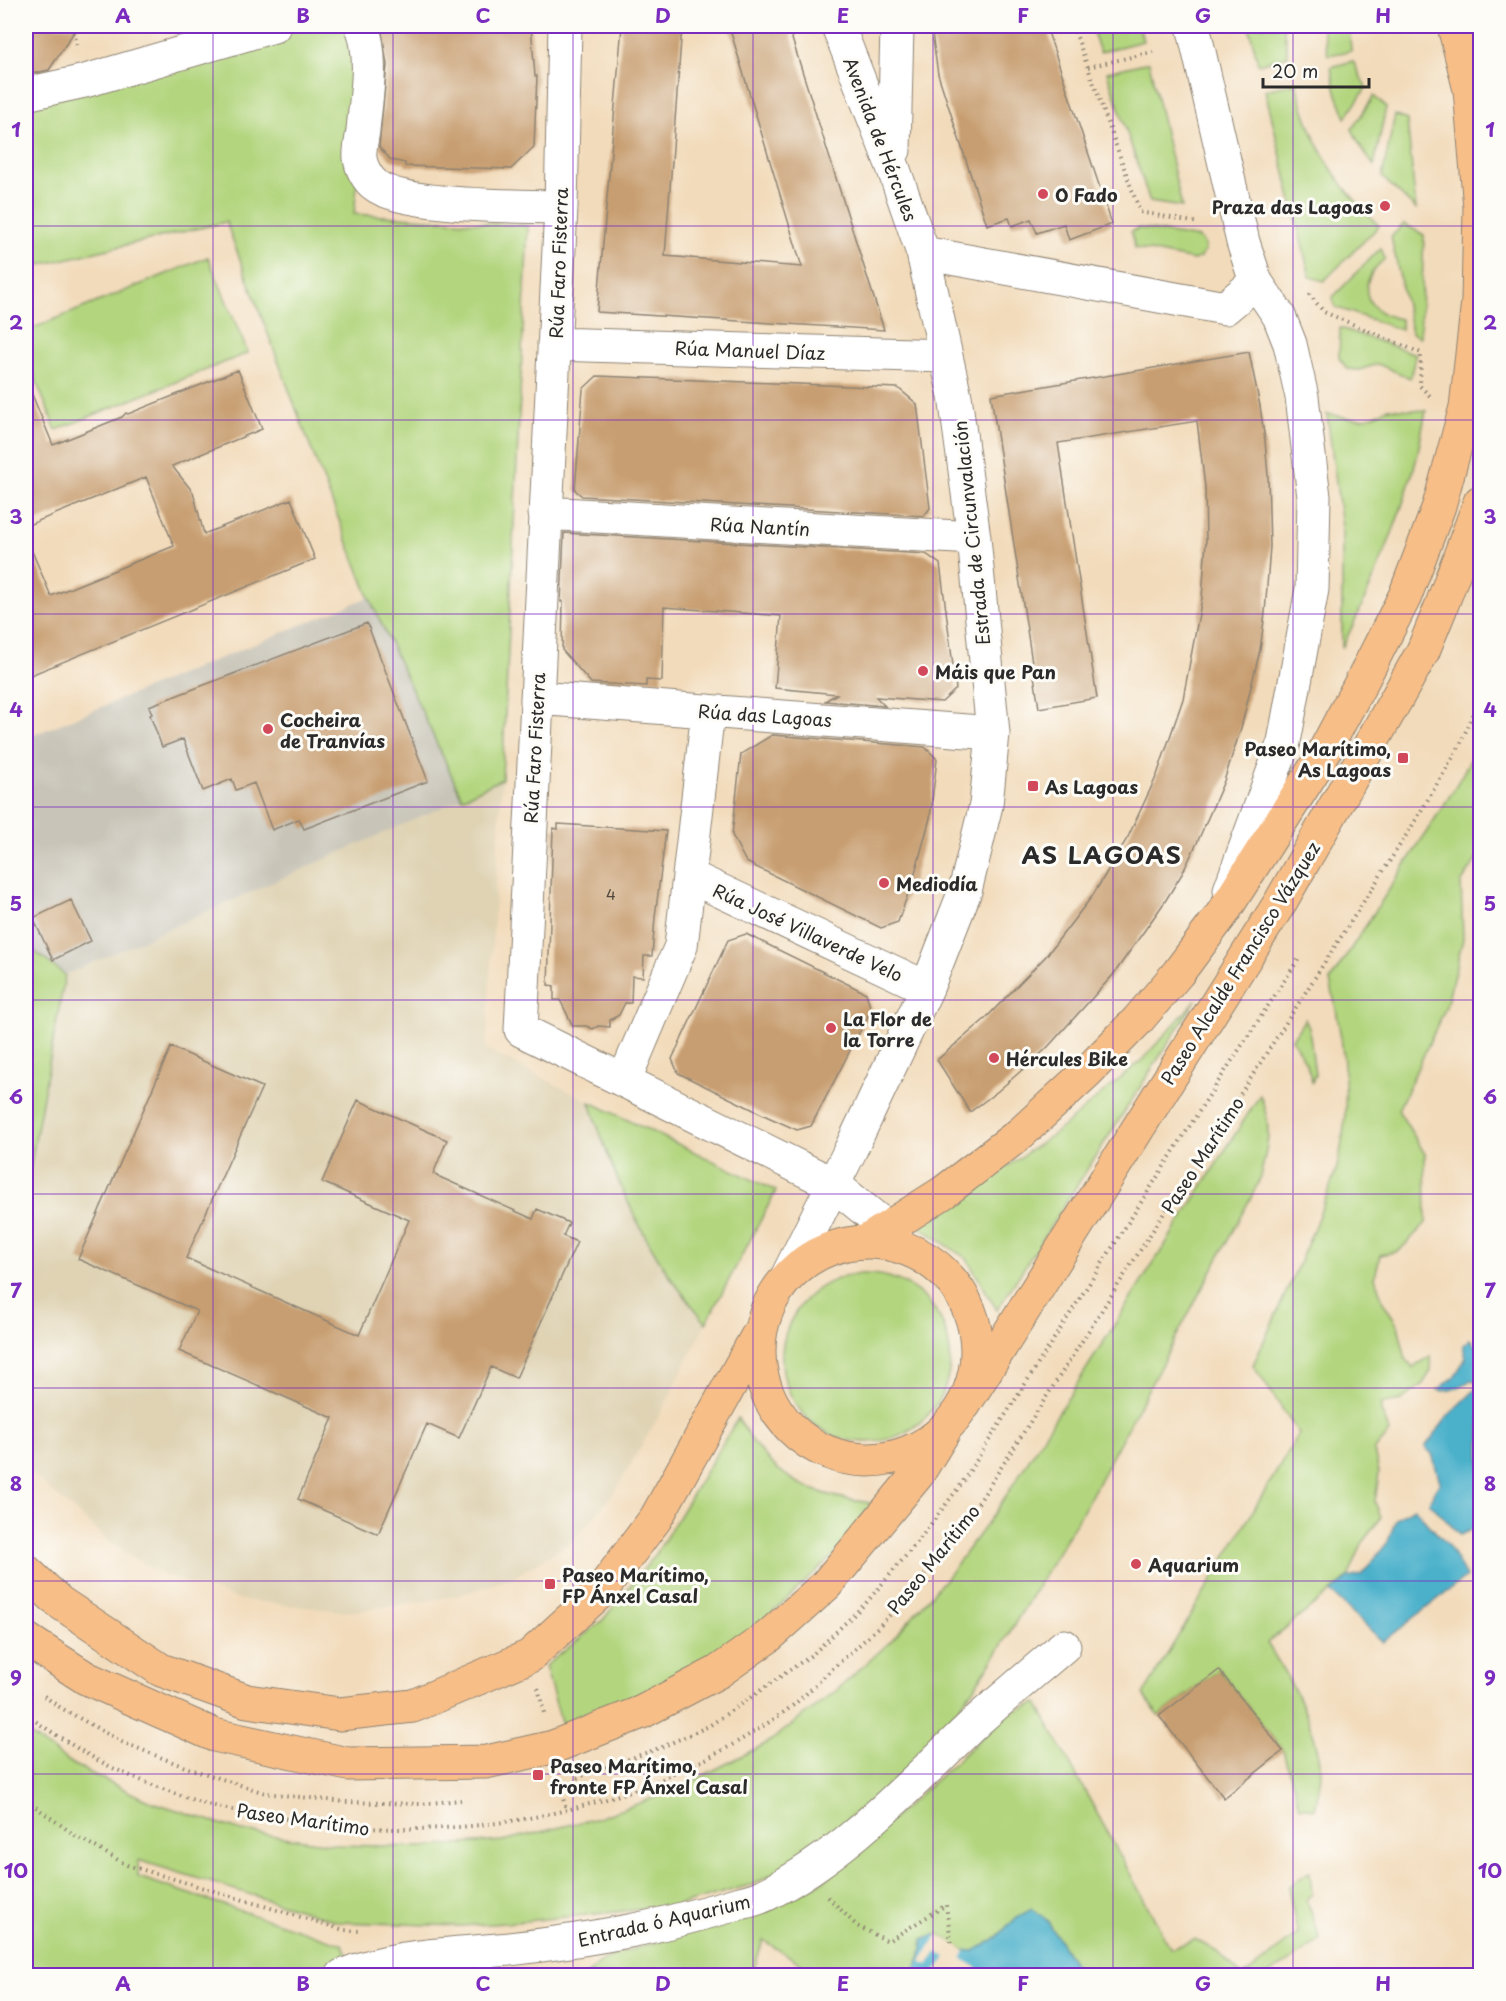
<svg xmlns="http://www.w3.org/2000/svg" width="1506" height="2001" viewBox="0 0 1506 2001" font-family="'Playpen Sans',sans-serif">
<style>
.built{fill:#dfd3b4}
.industrial{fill:#c8c4b8}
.green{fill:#b2d57e;stroke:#6e8054;stroke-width:1.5}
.water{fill:#4cb1cb;stroke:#3c6e7b;stroke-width:1.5}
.pier{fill:#f2dbbb}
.building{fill:#c79e71}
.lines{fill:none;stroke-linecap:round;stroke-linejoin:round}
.minor-casing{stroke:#8e8373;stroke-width:35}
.major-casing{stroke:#8e8373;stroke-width:35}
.path{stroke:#8e8373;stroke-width:4;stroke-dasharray:1.5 4.5;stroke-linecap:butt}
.minor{stroke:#fff;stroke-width:33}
.major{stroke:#f7be88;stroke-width:33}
.grid{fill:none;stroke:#7b2cbf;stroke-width:1.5;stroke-opacity:0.55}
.poi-dot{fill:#d1495b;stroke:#fdfcf7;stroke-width:2}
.labels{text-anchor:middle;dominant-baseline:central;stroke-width:6;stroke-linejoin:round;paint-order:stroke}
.number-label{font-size:15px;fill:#52483c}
.street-label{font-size:18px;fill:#2b2b2b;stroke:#fdfcf7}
.poi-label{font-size:18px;font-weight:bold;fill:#2b2b2b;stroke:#fdfcf7;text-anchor:start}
.district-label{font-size:24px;font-weight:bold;letter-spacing:1.5px;fill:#2b2b2b;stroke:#fdfcf7}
.neatline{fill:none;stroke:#7b2cbf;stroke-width:2}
.grid-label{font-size:20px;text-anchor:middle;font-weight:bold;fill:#7b2cbf}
</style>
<rect width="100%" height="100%" fill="#fdfcf7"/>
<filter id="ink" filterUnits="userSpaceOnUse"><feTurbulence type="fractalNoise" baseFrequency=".0167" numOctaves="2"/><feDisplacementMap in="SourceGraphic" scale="12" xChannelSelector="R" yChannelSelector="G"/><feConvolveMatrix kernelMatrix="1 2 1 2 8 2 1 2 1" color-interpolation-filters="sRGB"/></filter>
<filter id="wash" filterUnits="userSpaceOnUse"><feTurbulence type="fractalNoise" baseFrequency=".008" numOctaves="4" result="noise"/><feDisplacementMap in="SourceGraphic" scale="24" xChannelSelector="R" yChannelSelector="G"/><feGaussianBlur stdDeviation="1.35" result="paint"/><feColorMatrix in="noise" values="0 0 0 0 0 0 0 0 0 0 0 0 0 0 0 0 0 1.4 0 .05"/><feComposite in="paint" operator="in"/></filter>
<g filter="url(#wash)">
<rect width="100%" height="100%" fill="#f2dbbb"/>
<!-- built -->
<path class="built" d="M502,779L486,1049L590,1102L601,1140L639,1224L669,1276L706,1323L663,1409L614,1493L573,1541L514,1577L457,1596L350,1612L242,1600L161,1574L116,1547L26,1469V1190L65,975Z"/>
<!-- industrial -->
<path class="industrial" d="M369,597L462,798L65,975L31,949L26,948V738Z"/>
<!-- green -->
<path class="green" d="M274,26H362L360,158L354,214L528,226L502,779L462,798L369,597L307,438L226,222L26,268V94Z
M1091,26H1139L1143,41L1100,52Z
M1249,26H1283L1288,56L1258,64Z
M1322,26H1349L1351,51L1328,55Z
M1353,61L1366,88L1346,118L1336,92L1331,67Z
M1149,62L1182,207L1150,202L1107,72Z
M1296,83C1312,145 1334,181 1379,226L1324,281L1310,277L1265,90Z
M1374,96L1386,107L1374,166L1362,149L1352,129Z
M1395,115L1407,120L1416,209L1382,177Z
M1404,224L1424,235L1420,338L1412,333L1391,237Z
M1139,228L1199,238L1204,243L1205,251L1201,257L1194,260L1135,248L1131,232Z
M1381,248L1385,259C1355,282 1363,313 1401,319V330L1335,307L1332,298Z
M208,257L248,353L56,430L26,356V331Z
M1340,328L1416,354L1410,378L1378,364L1359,370L1347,369L1339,358Z
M1388,408L1426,411C1422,428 1420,445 1416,461C1398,526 1371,588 1342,648V527L1327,414C1352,419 1366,423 1388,408Z
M1479,745L1480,747V854L1461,883L1463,939L1446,1007L1398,1110L1425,1154L1426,1223L1399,1251L1380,1255L1375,1277L1383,1302L1398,1325L1406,1360L1413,1368L1430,1356L1431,1371L1422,1385L1401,1400L1381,1404V1411L1390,1432L1374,1451L1379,1472L1375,1502L1381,1518L1363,1541L1348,1578L1267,1643C1291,1682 1317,1725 1321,1772C1321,1783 1317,1797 1315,1809L1300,1807L1283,1751L1219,1670L1159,1716L1143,1695L1299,1434L1253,1365C1276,1314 1301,1263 1321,1210C1326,1196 1333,1181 1337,1167C1353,1105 1344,1042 1330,981L1451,794Z
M26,948L31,949L65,975L26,1190Z
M1196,1000L997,1310L967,1259L920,1227L1058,1131L1142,1060Z
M1305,1019L1309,1028L1315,1075L1312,1082L1307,1065L1292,1039Z
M1260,1095C1274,1130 1267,1150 1258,1184L1083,1511L991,1663L965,1700L911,1766L801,1859L754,1884L675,1906L505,1923L461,1926L340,1922L138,1860V1877L342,1944L348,1956L306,1975H26V1733L76,1766L146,1800L242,1831L338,1845L421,1847L503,1841L598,1818L673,1791L769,1742L837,1690L891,1641L947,1577L997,1510Z
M590,1102L776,1191L706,1323C694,1307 680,1292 669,1275C634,1223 608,1162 590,1102Z
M782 1358a84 84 0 1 1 168 0a84 84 0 1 1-168 0Z
M738,1418C770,1476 806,1495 871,1503L839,1550L773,1612L740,1639L650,1690L595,1715L562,1725L545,1666L602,1621L656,1554Z
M1037,1703L1171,1949L1195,1939L1219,1953L1241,1975H1081L1047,1920L1017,1917C1008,1927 982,1954 967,1951C958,1948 947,1939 938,1934L923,1939L921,1955L914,1973L911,1971L908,1975H814L810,1969L763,1940L752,1975L586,1976L600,1963L620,1953C690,1931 764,1916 828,1878L1009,1713Z
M1310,1871L1312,1894L1306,1900L1312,1914L1320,1940L1269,1975H1245L1298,1934L1288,1887Z"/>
<!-- water -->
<path class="water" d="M1470,1339L1474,1345L1480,1348V1532L1473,1529L1460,1535L1429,1502L1440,1482L1432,1454L1425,1447L1449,1415L1476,1389V1381L1471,1380C1461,1387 1450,1393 1438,1390L1454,1377L1466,1358L1463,1345Z
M1414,1508L1450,1548L1466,1577L1383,1642L1331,1592L1348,1578L1361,1575L1388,1542L1396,1519Z
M1032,1909L1047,1920L1081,1975L913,1976L921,1955L923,1939L934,1934L958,1950L974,1951L996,1938L1017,1917Z"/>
<!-- pier -->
<path class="pier" d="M938,1934L966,1951L962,1959L978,1968L973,1975H933L946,1957L937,1952L928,1965L921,1961Z"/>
<g id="blocks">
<!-- building -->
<path class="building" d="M26,26H78L49,70L26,75Z
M381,26H531L535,76H537L534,147L511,169L405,166V163L391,160L379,147L387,65Z
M622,26H682L665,256L802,267L729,26H788L884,330L597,312Z
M931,26H1046L1112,224L1069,240L1064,224L1037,233L1031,219L1012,226L1009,218L987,225L938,74Z
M1249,352L1260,406L1265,441L1268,476L1270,546L1265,613L1260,650L1241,728L1224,781L1197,843L1182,874L1164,903L1113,975L1046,1049L998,1091L970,1112L937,1060L984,1020L1046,956L1093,895L1128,837L1157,775L1183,699L1202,598L1206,541L1205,487L1197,421L1058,443L1097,698L1039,708L991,395Z
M238,370L262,429L172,466L193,492L204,534L291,499L315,559L26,677V537L51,596L174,546L146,477L26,526V380L53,445L122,417L126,413L128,414Z
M597,376L898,388L917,404L930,508L924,516L582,496L575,490L583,389Z
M564,533L926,554L940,564L956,689L942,702L876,697L885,706L825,701L837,694L775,688L781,616L664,607L662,681L646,680V686L591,683L562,650L563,602H561Z
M367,623L428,781L304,829L299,819L272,830L254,783L236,790L232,779L203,791L183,739L162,747L150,715L152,714L149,706Z
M772,735L925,747L937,759L930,818L914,877L898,922L881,928L746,862L732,835L741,754Z
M558,824L666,831L655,917L652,956H644L643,977L632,976L631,1003H625L619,1015L610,1020V1027L598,1026L593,1029L586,1026H573L560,1000H554V986L548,985L553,828L558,829Z
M71,900L91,941L53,960L33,918Z
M746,934L866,993L871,1010L811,1126L797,1130L768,1117L678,1073L672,1059L728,940Z
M171,1047L262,1087L186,1258L359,1335L409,1220L322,1182L358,1100L447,1140L433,1174L533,1219L537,1209L569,1223L563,1236L577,1242L516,1378L491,1367L459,1438L427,1424L378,1534L298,1499L333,1418L179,1351L197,1311L78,1259Z
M1219,1670L1283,1751L1224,1798L1159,1716Z"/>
</g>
</g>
<g filter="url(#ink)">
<use href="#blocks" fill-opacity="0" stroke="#8e8373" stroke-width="1.5"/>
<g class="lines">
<defs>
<path id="minor" d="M362,26C374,59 366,96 363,130C362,139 359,149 360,158C361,167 367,179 375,185C401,207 523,206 561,207
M565,26L561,207L521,1030L833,1184L886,1227L901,1246
M1193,26L1243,242L1256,282L1279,316L1290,344L1302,397L1314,497L1312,589L1284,742L1230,890
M26,94L85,81L274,26
M894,150L897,26
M923,253L1225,308L1256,282
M554,344L946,356
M545,513L974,538
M537,698L993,733
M689,876L927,988
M624,1081L681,946L708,711
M787,1277L850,1151L927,988L965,891L986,805L993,733L974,538L955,396L946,356L923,253L893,167L838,26
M342,1976C392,1955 445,1955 498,1950C542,1946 585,1939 629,1931C661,1925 694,1916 726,1907C738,1903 753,1901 765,1895C848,1853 911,1783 978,1720C1006,1695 1035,1671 1064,1646"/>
<path id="major" d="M867,1241L944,1192L1021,1133L1086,1073L1137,1021L1178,973L1222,914L1318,763L1363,679L1405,596L1439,506L1466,407L1478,301L1480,208L1470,90L1454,26
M759 1351a109 109 0 1 1 218 0a109 109 0 1 1-218 0Z
M964,1405L1281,901L1398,696L1423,651L1441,607L1480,502
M26,1571L59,1602L161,1670L247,1701L340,1714L413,1706L530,1656L600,1592L656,1518L760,1331
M26,1639L86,1678L214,1735L348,1764L486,1762L553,1747L642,1712L718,1672L769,1636L826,1585L917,1475L944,1431"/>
</defs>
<!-- minor casing -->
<use href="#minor" class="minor-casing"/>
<!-- major casing -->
<use href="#major" class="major-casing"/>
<!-- path -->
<path class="path" d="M72,26L77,48
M1073,26L1140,212L1198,223
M1088,67L1153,52
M1309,294L1324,312L1421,353L1420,386L1431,397
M538,1688L544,1713
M44,1696L61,1708L122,1742L185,1767L265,1793L345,1802L420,1804L461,1800
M26,1715C58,1736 91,1759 126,1774C156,1787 190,1800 222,1808C241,1812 261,1814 280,1818C457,1849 639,1815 787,1710C803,1698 817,1683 831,1670C845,1657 860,1645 874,1631C906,1600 933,1565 961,1530L1414,823L1459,747L1480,699
M577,1778L662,1747L709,1726L813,1654L866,1603L915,1545L962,1483L1214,1088L1300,957
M559,1782L566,1810
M26,1800L76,1836L127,1865L344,1930L360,1931
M828,1897L857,1926L888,1941L946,1905L951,1942"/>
<!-- minor -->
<use href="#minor" class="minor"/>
<!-- major -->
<use href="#major" class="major"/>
</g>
</g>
<!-- grid -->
<path class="grid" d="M213,26V1976M393,26V1976M573,26V1976M753,26V1976M933,26V1976M1113,26V1976M1293,26V1976M26,226H1480M26,420H1480M26,614H1480M26,807H1480M26,1000H1480M26,1194H1480M26,1388H1480M26,1581H1480M26,1774H1480"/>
<!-- markers -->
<g class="poi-dot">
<circle cx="1043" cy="194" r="6"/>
<circle cx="1385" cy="206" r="6"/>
<circle cx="923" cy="671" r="6"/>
<circle cx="268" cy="729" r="6"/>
<rect x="1397" y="752" width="12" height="12" rx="3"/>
<rect x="1027" y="780" width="12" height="12" rx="3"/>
<circle cx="884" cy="883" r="6"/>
<circle cx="831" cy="1028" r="6"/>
<circle cx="994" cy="1058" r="6"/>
<circle cx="1136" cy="1564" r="6"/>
<rect x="544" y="1578" width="12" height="12" rx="3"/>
<rect x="532" y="1769" width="12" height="12" rx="3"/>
</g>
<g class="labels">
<!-- number labels -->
<g class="number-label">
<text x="611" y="893">4</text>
</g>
<!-- street labels -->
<g class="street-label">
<text transform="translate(881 139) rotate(69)">Avenida de Hércules</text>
<text transform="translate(558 263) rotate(-88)">Rúa Faro Fisterra</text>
<text transform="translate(750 350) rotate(2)">Rúa Manuel Díaz</text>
<text transform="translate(760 526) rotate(3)">Rúa Nantín</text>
<text transform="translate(971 533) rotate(-96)">Estrada de Circunvalación</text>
<text transform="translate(765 715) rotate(4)">Rúa das Lagoas</text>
<text transform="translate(534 748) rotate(-87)">Rúa Faro Fisterra</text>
<text transform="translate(808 932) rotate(25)">Rúa José Villaverde Velo</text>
<text transform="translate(1240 963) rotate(-58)">Paseo Alcalde Francisco Vázquez</text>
<text transform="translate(1202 1155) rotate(-57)">Paseo Marítimo</text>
<text transform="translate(933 1559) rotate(-51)">Paseo Marítimo</text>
<text transform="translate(303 1819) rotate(8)">Paseo Marítimo</text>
<text transform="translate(664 1920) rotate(-13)">Entrada ó Aquarium</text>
</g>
<!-- poi labels -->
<g class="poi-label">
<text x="1055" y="194">O Fado</text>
<text x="1373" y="206" text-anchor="end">Praza das Lagoas</text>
<text x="935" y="671">Máis que Pan</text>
<text x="280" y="719">Cocheira<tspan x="280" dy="21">de Tranvías</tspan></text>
<text x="1391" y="748" text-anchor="end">Paseo Marítimo,<tspan x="1391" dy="21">As Lagoas</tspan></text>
<text x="1045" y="786">As Lagoas</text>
<text x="896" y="883">Mediodía</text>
<text x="843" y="1018">La Flor de<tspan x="843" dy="21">la Torre</tspan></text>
<text x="1006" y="1058">Hércules Bike</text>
<text x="1148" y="1564">Aquarium</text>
<text x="562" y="1574">Paseo Marítimo,<tspan x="562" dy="21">FP Ánxel Casal</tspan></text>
<text x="550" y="1765">Paseo Marítimo,<tspan x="550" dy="21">fronte FP Ánxel Casal</tspan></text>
</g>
<!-- district labels -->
<g class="district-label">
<text x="1102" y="854">AS LAGOAS</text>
</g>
</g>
<!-- margin -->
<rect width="1506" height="2001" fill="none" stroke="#fdfcf7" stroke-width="66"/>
<!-- scale -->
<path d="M1263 78v9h106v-9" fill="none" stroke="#2b2b2b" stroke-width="3"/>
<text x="1272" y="78" font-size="18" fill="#2b2b2b" stroke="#fdfcf7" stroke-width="4.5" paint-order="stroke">20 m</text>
<rect x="33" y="33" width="1440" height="1935" class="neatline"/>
<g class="grid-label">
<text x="123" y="23">A</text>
<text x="303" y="23">B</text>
<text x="483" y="23">C</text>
<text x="663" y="23">D</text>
<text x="843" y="23">E</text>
<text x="1023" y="23">F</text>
<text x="1203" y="23">G</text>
<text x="1383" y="23">H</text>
<text x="16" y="137">1</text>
<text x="1490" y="137">1</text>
<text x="16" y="330">2</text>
<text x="1490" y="330">2</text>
<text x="16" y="524">3</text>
<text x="1490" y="524">3</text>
<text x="16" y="717">4</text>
<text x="1490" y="717">4</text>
<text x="16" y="911">5</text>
<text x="1490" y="911">5</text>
<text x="16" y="1104">6</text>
<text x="1490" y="1104">6</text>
<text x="16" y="1298">7</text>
<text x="1490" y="1298">7</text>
<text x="16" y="1491">8</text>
<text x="1490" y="1491">8</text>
<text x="16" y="1685">9</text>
<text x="1490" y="1685">9</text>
<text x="16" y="1878">10</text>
<text x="1490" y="1878">10</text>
<text x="123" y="1991">A</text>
<text x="303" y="1991">B</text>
<text x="483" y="1991">C</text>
<text x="663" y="1991">D</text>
<text x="843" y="1991">E</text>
<text x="1023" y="1991">F</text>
<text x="1203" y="1991">G</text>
<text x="1383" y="1991">H</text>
</g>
</svg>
